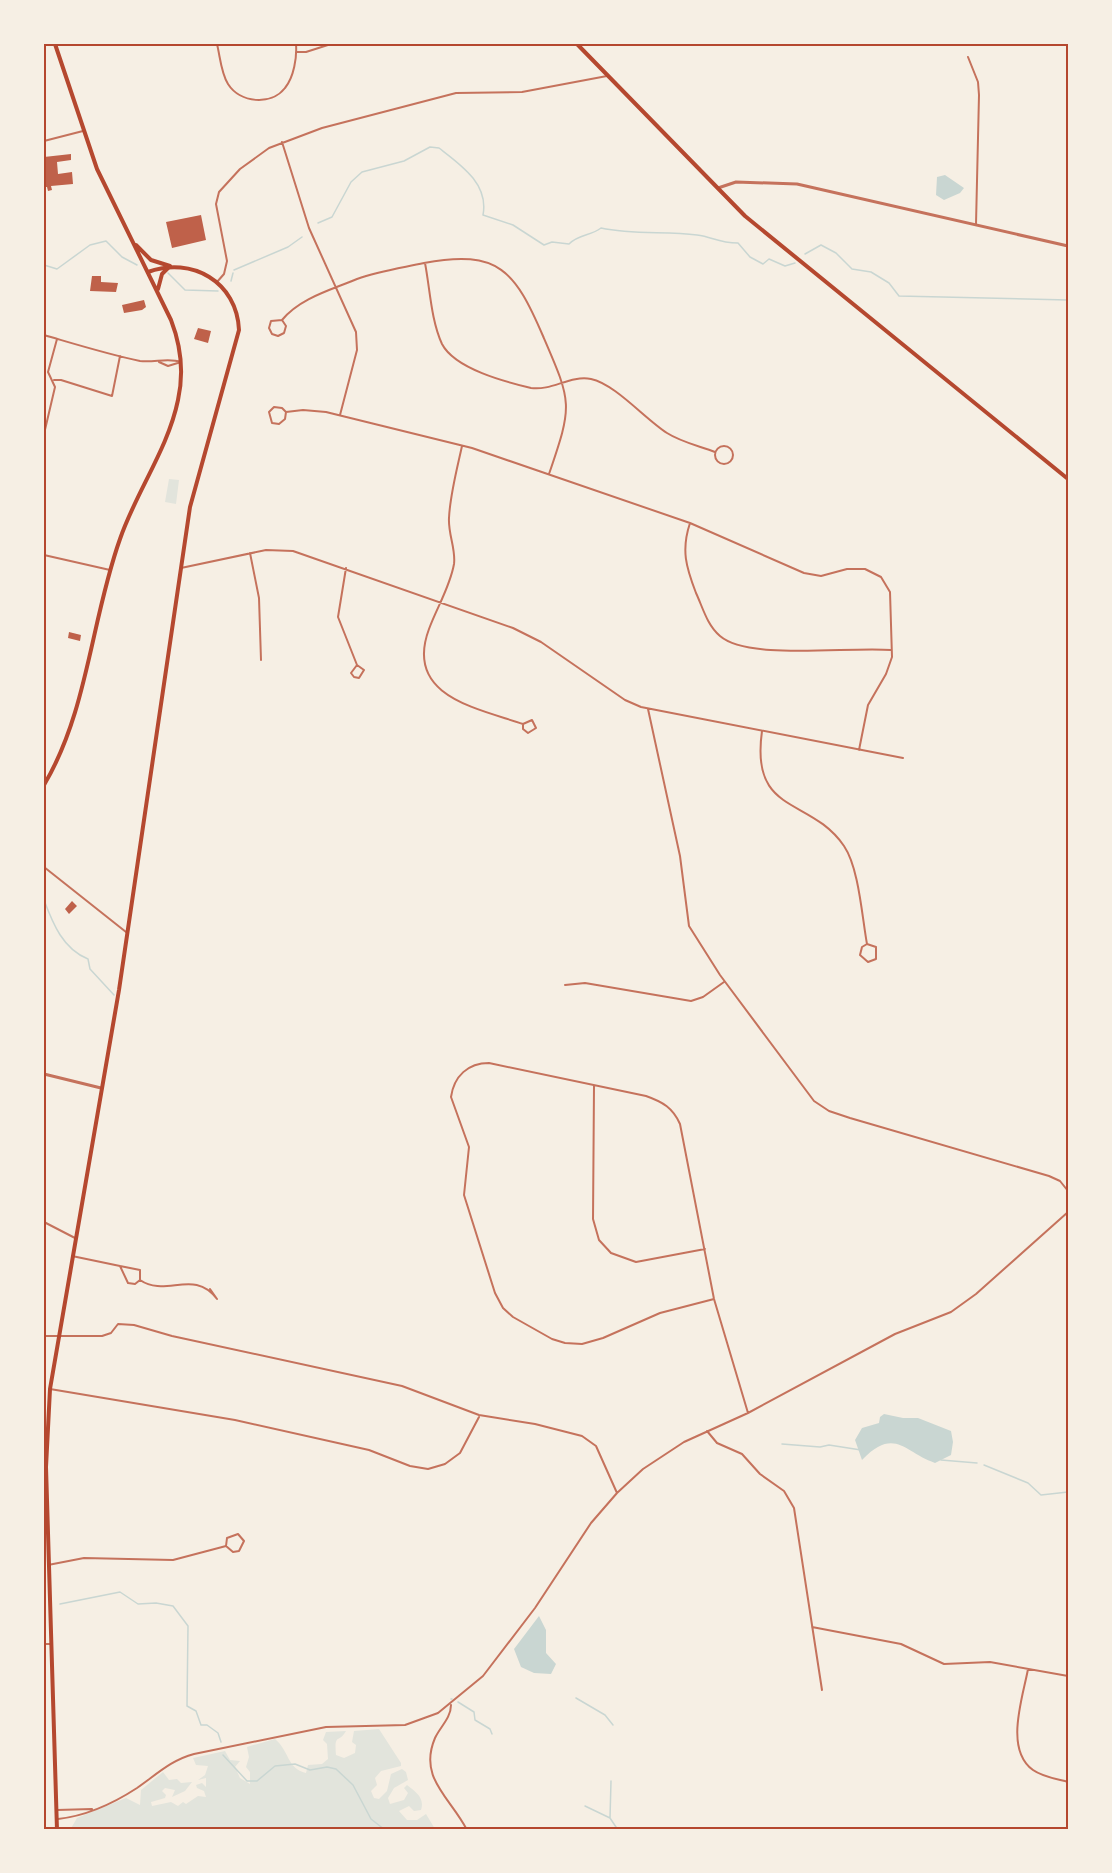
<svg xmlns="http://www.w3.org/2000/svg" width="1112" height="1873" viewBox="0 0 1112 1873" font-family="'Titillium Web',sans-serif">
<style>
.green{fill:#e2e4dc}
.water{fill:#c9d6d2}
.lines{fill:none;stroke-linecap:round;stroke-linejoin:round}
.stream{stroke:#c9d6d2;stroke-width:1.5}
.building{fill:#bf614a}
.minor{stroke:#c5725c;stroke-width:2}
.tertiary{stroke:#c5725c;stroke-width:3}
.secondary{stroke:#b5482f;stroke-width:4}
.primary{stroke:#b5482f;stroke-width:4}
.neatline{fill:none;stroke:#b5482f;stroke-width:2}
</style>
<rect width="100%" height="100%" fill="#f6efe4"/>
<!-- green -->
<path class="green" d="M169,479L179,480L176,504L165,502Z
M379,1729L401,1763V1766L381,1771L375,1778L377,1785L371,1791L374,1798L379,1799L387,1791L391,1774L402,1769L406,1772L408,1780L394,1788L388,1798L390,1804L404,1800L408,1793L404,1788L407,1785C416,1792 425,1798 421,1810L414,1811L409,1806L399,1811L407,1820H417L426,1814L435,1829L70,1830L77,1818L126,1798L140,1805L141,1790L163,1772L169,1780L177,1779L181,1783L192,1782L185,1791L172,1797L175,1790L165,1788L162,1791L166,1795L165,1798L151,1802L152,1806L171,1802L178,1806L183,1802L186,1804L198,1796L206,1797L204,1791L197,1788L196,1785L202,1783L206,1787V1778L198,1780L205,1775L208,1766L196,1765L193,1758L225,1751L230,1760L240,1761L235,1767L240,1778L250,1784V1772L246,1767L249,1757L247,1747L250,1746L275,1739C289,1750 287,1769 306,1773L308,1765L322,1764L328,1759L327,1744L323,1740L326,1732L346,1731C339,1744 334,1732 336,1755L344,1758L355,1753L356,1745L352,1742L354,1731Z"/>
<!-- water -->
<path class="water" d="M945,175L964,188L960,193L944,200L936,195L937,177Z
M884,1414L903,1418H918L951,1431L953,1442L951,1455L935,1463C905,1453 895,1426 862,1460L855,1440L862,1428L879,1423L880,1417Z
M539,1616L546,1630V1653L556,1664L551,1674L534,1673L521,1667L514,1649Z"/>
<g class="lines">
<!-- stream -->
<path class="stream" d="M318,223L332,217L351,182L362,172L404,161L430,147L439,148C461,165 489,184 483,215L513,225L544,245L552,242L569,244C579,234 591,236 601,228C633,235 665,231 697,235C713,237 718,243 738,243L750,257L763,264L769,259L785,266L795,263
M805,254L821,245L836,253L852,269L871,272L889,283L899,296L1068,300
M44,265L57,269L90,245L106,241L122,257L137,265
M234,270L288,247L302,237
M168,273L185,290L218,291
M231,281L233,273
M44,900C53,924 63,949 88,959L90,969L114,995
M782,1444L820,1447L829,1445L861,1450
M941,1460L977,1463
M984,1465L1028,1483L1041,1495L1068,1492
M60,1604L120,1592L138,1604L156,1603L173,1606L188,1626L187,1706L196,1711L201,1725H207L218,1733L221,1742
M576,1698L605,1715L613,1725
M451,1699H452
M458,1702L474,1712L475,1720L490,1729L492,1734
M223,1755L247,1781H257L275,1766L295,1764L310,1770L327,1767L336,1769L353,1785L371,1819L385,1830
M585,1806L610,1818L618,1830
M610,1818L611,1781"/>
</g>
<!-- building -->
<path class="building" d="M71,154V160L57,162L58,174L72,172L73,184L51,186L52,190L48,191L47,187H44V157Z
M201,215L206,240L172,248L166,222Z
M92,276H101V282L118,283L116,292L90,291Z
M144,300L146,307L142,310L124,313L122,305Z
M198,328L211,331L208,343L194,339Z
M69,632L81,635L80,641L68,638Z
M72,901L77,906L69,914L65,909Z"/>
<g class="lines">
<!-- minor -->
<path class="minor" d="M217,44C220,56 221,73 228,84C240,103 271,106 285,88C294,77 297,57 296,44
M296,52H306L331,44
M968,57L978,82L979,95L976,224
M44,141L83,131
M282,142L309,228L356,332L357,350L340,415
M425,263C430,289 431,320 442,344C455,369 506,382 531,388C552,391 570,375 591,379C615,384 645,419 667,433C681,442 699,446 715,452
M217,282L224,274L227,261L216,204L219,192L240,169L269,148L322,128L456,93L522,92L607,76
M282,320L271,321L269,328L272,334L278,336L284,333L286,326L282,320C300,298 331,290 357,279C379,271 401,268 424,263C499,249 515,271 543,336C572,403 573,404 549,474
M44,335C75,344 107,354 140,361C154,363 168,357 181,362
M159,362L168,366L181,362
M54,380H61L112,396L120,356
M286,412L282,408L274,407L269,412L272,423L279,424L285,419L286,412L303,410L326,412L472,448L690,523L804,573L821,576L847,569H865L881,577L890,592L892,657L886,674L868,705L859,750
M44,434L55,387L48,372L57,339
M715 455a9 9 0 1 1 18 0a9 9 0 1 1-18 0Z
M462,446C457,469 450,495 449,518C448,534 456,549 454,564C450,587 437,607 429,629C404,696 476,708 523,724V729L528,733L536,728L532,720L523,724
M690,523C681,550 686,567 696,593C703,608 707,625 720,636C749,661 851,646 891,650
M250,553L259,598L261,660
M44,555L110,570
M181,568L266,550L293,551L513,628L541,642L625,700L641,707L903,758
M346,568L338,617L357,665L364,670L359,678L354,677L351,673L357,665
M648,709L680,856L689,926L720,975L814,1101L829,1111L850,1118L1049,1176L1060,1181L1068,1191
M762,731C750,816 810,796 844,846C859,868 862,917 867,944L862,947L860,955L868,962L876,959V947L867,944
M44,867L126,932
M565,985L585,983L691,1001L703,997L724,982
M594,1086L593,1219L599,1240L611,1253L636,1262L705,1249
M44,1222L75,1238
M72,1256L120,1266
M120,1266L140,1270V1280L135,1284L128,1283Z
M140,1280C166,1298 194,1268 217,1299L210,1289
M714,1299L660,1313L603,1338L582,1344L565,1343L552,1339L513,1317L503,1308L495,1293L464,1195L469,1147L451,1097C454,1076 468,1063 489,1063L646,1096C663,1102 673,1108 680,1124L714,1299L748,1413
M44,1336H102L111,1333L118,1324L134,1325L172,1336L402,1386L479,1415L535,1424L582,1436L596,1446L617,1493
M50,1389L235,1420L369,1450L410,1466L428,1469L445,1464L460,1453L479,1417
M707,1431L717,1443L742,1454L760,1474L784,1491L794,1508L822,1690
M48,1565L84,1558L173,1560L226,1546L227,1538L238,1534L244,1541L239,1551L233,1552L226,1546
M812,1627L901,1644L944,1664L990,1662L1068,1676
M44,1644H51
M1028,1669C1023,1697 1004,1749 1033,1770C1043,1777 1057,1779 1068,1782
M451,1705C451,1718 440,1727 435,1738C418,1778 450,1797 467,1830
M57,1810L92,1809
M58,1819C85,1816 114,1803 137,1788C156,1775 171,1760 194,1754L326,1727L405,1725L438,1713L483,1676L535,1608L591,1523L617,1493L643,1469L684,1442L748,1413L895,1334L951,1312L976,1294L1068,1212"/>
<!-- tertiary -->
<path class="tertiary" d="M718,188L736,182L797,184L1068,246
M44,1074L101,1088"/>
<!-- secondary -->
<path class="secondary" d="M57,1830L46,1467L50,1389L119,990L190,507L239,330C237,282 192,256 148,272"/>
<!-- primary -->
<path class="primary" d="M577,44L745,216L1068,479
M136,245L151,260L170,266
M158,289L162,274L170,266
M44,785C88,711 91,620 120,539C136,492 168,449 178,400C184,373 181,346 171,320L97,169L55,44"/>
</g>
<!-- border -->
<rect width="1112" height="1873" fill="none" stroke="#f6efe4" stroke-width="90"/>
<rect x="45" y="45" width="1022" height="1783" class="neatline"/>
</svg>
